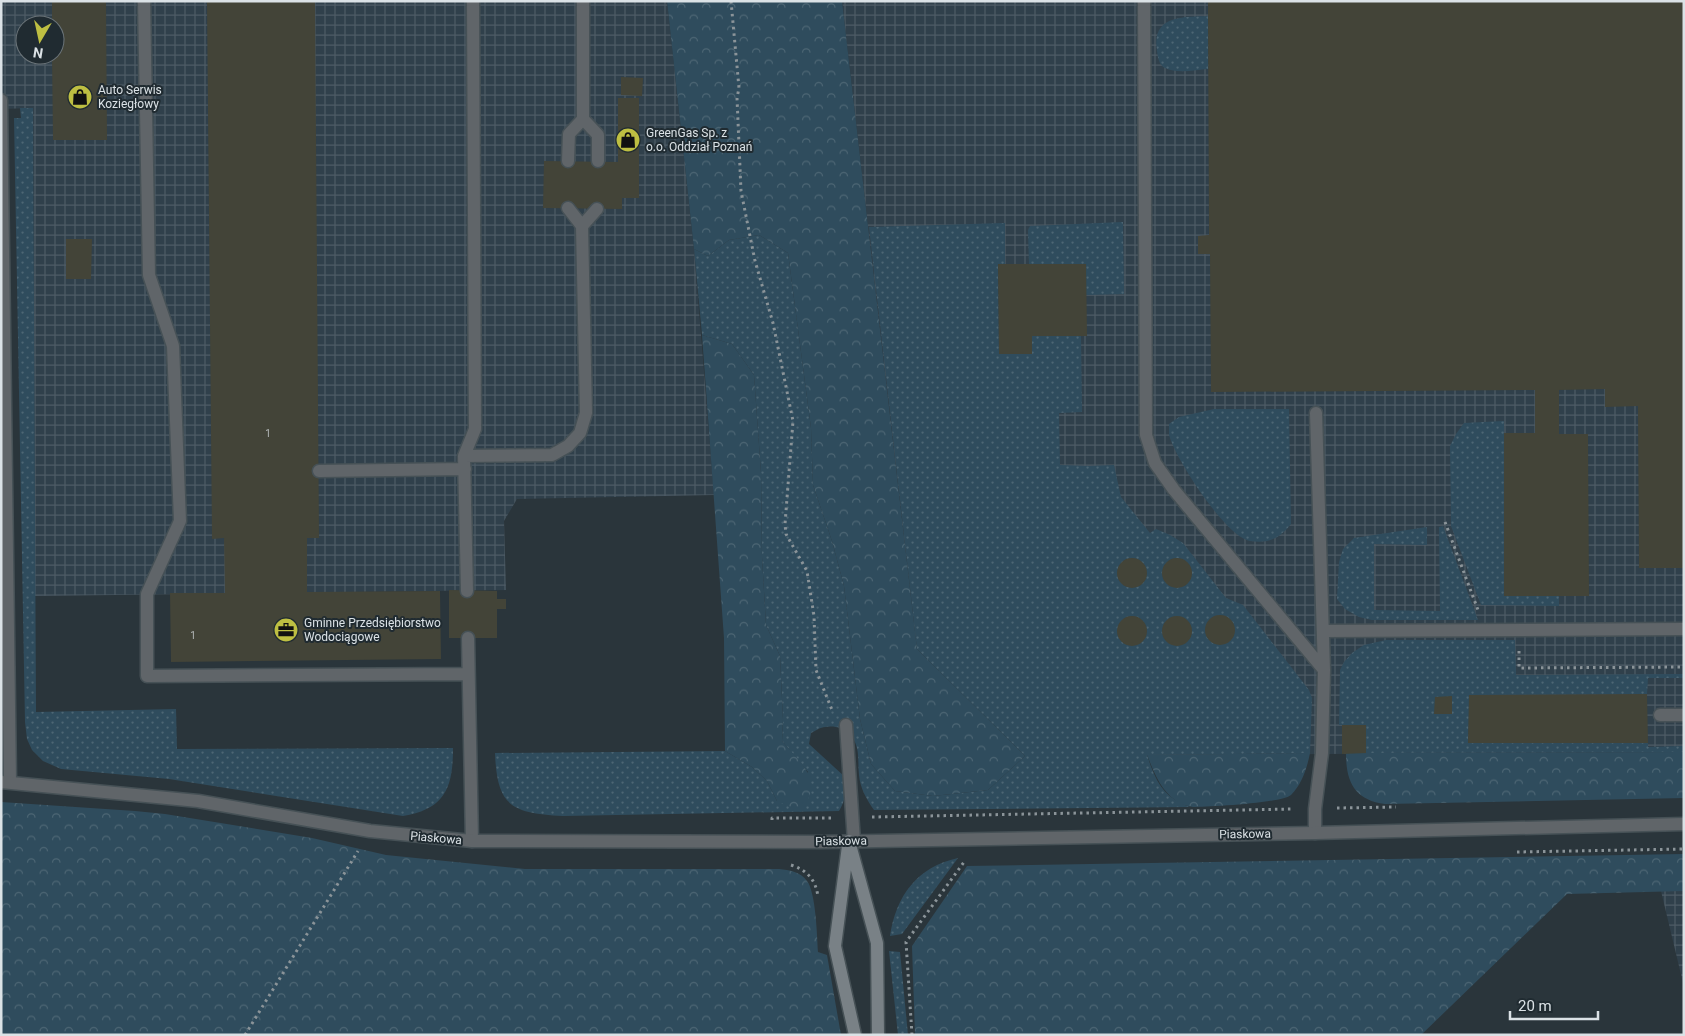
<svg xmlns="http://www.w3.org/2000/svg" width="1685" height="1036" viewBox="0 0 1685 1036" font-family="Roboto,sans-serif">
<style>
.industrial{fill:url(#industrial-grid);fill-rule:evenodd}
.grass{fill:url(#grass-dots)}
.forest{fill:url(#forest-crowns)}
.building{fill:#434438}
.lines{fill:none;stroke-linecap:round;stroke-linejoin:round}
.lane-casing{stroke:#465156;stroke-width:15}
.street-casing{stroke:#465156;stroke-width:15}
.secondary-casing{stroke:#465156;stroke-width:15}
.path{stroke:#8b9499;stroke-width:3;stroke-dasharray:2.5 4;stroke-linecap:butt}
.lane{stroke:#606569;stroke-width:12}
.street{stroke:#606569;stroke-width:12}
.secondary{stroke:#798186;stroke-width:12}
.labels{text-anchor:middle;dominant-baseline:central;stroke-width:4;stroke-linejoin:round;paint-order:stroke}
.number-label{font-size:10px;fill:#b5baba}
.poi-label{font-size:12px;fill:#dbe2e6;stroke:#202b31;text-anchor:start}
.street-label{font-size:12px;fill:#dbe2e6;stroke:#202b31}
</style>
<defs>
<pattern id="industrial-grid" width="8" height="8" patternUnits="userSpaceOnUse" patternTransform="scale(1.25)"><rect width="8" height="8" fill="#30404b"/><path d="M0 4h8M4 0v8" fill="none" stroke="#4d5b65"/></pattern>
<pattern id="grass-dots" width="8" height="8" patternUnits="userSpaceOnUse" patternTransform="scale(1.25)"><rect width="8" height="8" fill="#2f4c5d"/><path d="M2 2h.1M6 6h.1" fill="none" stroke="#4d6674" stroke-width="1.8" stroke-linecap="round"/></pattern>
<pattern id="forest-crowns" width="20" height="18" patternUnits="userSpaceOnUse" patternTransform="scale(1.25)"><rect width="20" height="18" fill="#2f4c5d"/><path d="M2 6a3 3 0 1 1 6 0M12 15a3 3 0 1 1 6 0" fill="none" stroke="#4d6674"/></pattern>
</defs>
<rect width="100%" height="100%" fill="#2a353b"/>
<!-- industrial -->
<path class="industrial" d="M1,1H667L694,249L714,495L517,499L504,521L506,590L35,596L33,108L1,109ZM25,25H55V55H25Z
M842,1H1684V752L1147,755L917,649Z
M1661,891H1684V987Z"/>
<!-- grass -->
<path class="grass" d="M1208,16V69C1196,70 1177,74 1165,68C1159,65 1158,58 1157,51C1151,15 1183,17 1208,16Z
M20,108H33L36,712L176,709L177,749L453,748C453,788 445,809 403,816L169,779L61,769L43,761L32,750L27,739L25,722L14,118H21Z
M1123,222L1124,294L1086,295V264H1029L1028,230L1030,226Z
M1005,223V264L998,265L999,354H1032V336H1081L1082,412L1059,413L1060,465L1089,466L1114,465L1121,497L1150,533L1156,529L1170,535L1183,543L1226,598L1243,605L1309,690L1312,698L1310,753L1147,755C1156,782 1163,797 1190,807L874,810C867,800 860,788 859,775C858,766 859,757 857,748C854,733 840,724 825,727C821,727 815,731 811,733L809,744L845,777C846,790 846,800 839,811L563,816C512,813 497,807 495,753L725,751L752,767L767,781L777,801L808,772L782,741L783,720L780,656L766,625L762,557L761,473L754,375L732,344L702,335L694,249L708,256L729,240L759,235L788,253L811,428L813,485L832,541L844,586L860,719L871,764L895,791L933,796L988,790L1025,756L917,649L869,227Z
M1214,409H1289L1291,524C1280,538 1269,544 1250,541C1226,537 1176,460 1169,435C1169,432 1169,428 1169,424L1179,417Z
M1504,421V596H1559V606L1481,605L1451,526L1450,446L1456,434L1464,423Z
M1443,526L1478,620H1372L1359,617L1345,609L1337,599L1339,562L1343,549L1354,538L1427,527V545L1374,544V610L1440,611L1439,527Z
M1386,640H1515L1516,675L1684,674V678H1648L1647,694L1470,695L1468,743H1648V747L1684,746V752L1366,753V725H1339L1340,670L1344,662L1352,653L1364,645Z
M958,858L902,934L890,936C896,896 917,867 958,858Z
M889,951L900,952L908,1035H898Z"/>
<!-- forest -->
<path class="forest" d="M667,1H842L917,649L1025,756L988,790L933,796L895,791L871,764L860,719L844,586L832,541L813,485L811,428L788,253L759,235L729,240L708,256L694,249Z
M702,335L732,344L754,375L761,473L762,557L766,625L780,656L783,720L782,741C803,766 824,779 801,812L777,801L767,781L752,767L725,751L724,638Z
M1684,752V798L1385,804C1355,800 1346,783 1346,753Z
M1310,753C1307,768 1302,784 1291,795C1282,803 1208,807 1193,807C1187,806 1179,804 1175,800C1160,789 1154,772 1147,755Z
M1,802L135,811L165,814L312,838L386,855L525,869H779C789,870 801,872 807,881C816,893 817,936 818,952L827,955L841,1035H1Z
M1684,854V891L1567,894L1421,1035H915L912,946L967,866Z"/>
<!-- building -->
<path class="building" d="M52,1H106L107,140H53L52,55H55V25H52Z
M207,1H315L319,538H307V592L440,591L441,659L171,662L170,593H225L224,538L212,539Z
M1208,1H1684V568H1639L1638,406L1605,407V389L1559,390V434H1588L1589,596H1504V433H1535V390L1211,392L1210,254H1198V236L1209,235Z
M621,77L643,78L642,96L621,95Z
M618,98H639V198H622V209L543,208L544,161L618,162Z
M66,239H92L91,279H66Z
M998,264H1086L1087,336H1032V354H999Z
M1117 573a15 15 0 1 1 30 0a15 15 0 1 1-30 0Z
M1162 573a15 15 0 1 1 30 0a15 15 0 1 1-30 0Z
M449,590L497,591V599H506V609H497V638H449Z
M1205 630a15 15 0 1 1 30 0a15 15 0 1 1-30 0Z
M1117 631a15 15 0 1 1 30 0a15 15 0 1 1-30 0Z
M1162 631a15 15 0 1 1 30 0a15 15 0 1 1-30 0Z
M1647,694L1648,743H1468L1469,695Z
M1452,696V714H1434L1435,697Z
M1342,725H1366V753L1342,754Z"/>
<g class="lines">
<defs>
<path id="lane" d="M144,1L149,275L173,346L180,521L147,594V676L468,674
M583,1V119L598,135V161
M1144,1L1146,435L1155,463L1174,490L1324,670
M1,100L10,782
M568,161L569,134L583,119
M568,208L582,226
M464,456L552,455L568,446L580,433L586,413L582,226L597,209
M319,471L465,469
M467,591L464,456L475,429L473,1
M1323,631L1684,629
M468,638L472,841
M1660,715H1684
M846,725L854,841
M1315,833V809L1322,753L1324,670L1316,413"/>
<path id="street" d="M1,782L198,801L370,831L472,841L821,842L1315,833L1684,824"/>
<path id="secondary" d="M849,841L877,943L878,1035
M848,846L835,946L855,1035"/>
</defs>
<!-- lane casing -->
<use href="#lane" class="lane-casing"/>
<!-- street casing -->
<use href="#street" class="street-casing"/>
<!-- secondary casing -->
<use href="#secondary" class="secondary-casing"/>
<!-- path -->
<path class="path" d="M731,1L739,88L737,98L741,191L755,261L773,323L793,421L785,524L786,534L807,571L814,616L816,670L832,710
M1445,522L1478,610
M1519,651V668L1684,667
M1337,808L1396,807
M872,817L1293,809
M772,820V818H831
M1517,852L1684,849
M791,865C807,870 816,880 818,897
M245,1035L358,851
M912,1035L906,942L964,862"/>
<!-- lane -->
<use href="#lane" class="lane"/>
<!-- street -->
<use href="#street" class="street"/>
<!-- secondary -->
<use href="#secondary" class="secondary"/>
</g>
<!-- icons -->
<defs>
<symbol id="shop-disc" viewBox="-11 -11 22 22"><circle r="9.5" fill="#bebf42" stroke="#202b31"/><path d="M-5-2.5h2.3a2.7 3.5 0 0 1 5.4 0H5L5.5 6h-11ZM-1.5-2.5h3a1.5 2.3 0 0 0-3 0Z" fill="#111"/></symbol>
<symbol id="office-disc" viewBox="-11 -11 22 22"><circle r="9.5" fill="#bebf42" stroke="#202b31"/><path d="M-6-3h4V-5.5h4V-3h4V5H-6ZM-1-4.5V-3h2v-1.5ZM-6 0V1H6V0Z" fill="#111"/></symbol>
</defs>
<g fill-rule="evenodd">
<use href="#shop-disc" x="66" y="83" width="28" height="28"/>
<use href="#shop-disc" x="614" y="126" width="28" height="28"/>
<use href="#office-disc" x="272" y="616" width="28" height="28"/>
</g>
<g class="labels">
<!-- number labels -->
<g class="number-label">
<text x="268" y="433">1</text>
<text x="193" y="635">1</text>
</g>
<!-- poi labels -->
<g class="poi-label">
<text x="98" y="90">Auto Serwis<tspan x="98" dy="14">Koziegłowy</tspan></text>
<text x="646" y="133">GreenGas Sp. z<tspan x="646" dy="14">o.o. Oddział Poznań</tspan></text>
<text x="304" y="623">Gminne Przedsiębiorstwo<tspan x="304" dy="14">Wodociągowe</tspan></text>
</g>
<!-- street labels -->
<g class="street-label">
<text transform="translate(1245 834) rotate(-1)">Piaskowa</text>
<text transform="translate(436 838) rotate(5)">Piaskowa</text>
<text transform="translate(841 841) rotate(-1)">Piaskowa</text>
</g>
</g>
<!-- border -->
<rect width="1685" height="1036" fill="none" stroke="#dbe2e6" stroke-width="5"/>
<!-- north arrow -->
<g transform="translate(40 40) rotate(189)"><circle r="24" fill="#202b31" stroke="#6b7479"/>
<path d="M0-4L9 19L0 12L-9 19Z" fill="#bebf42"/>
<text y="-8" font-size="14" font-weight="bold" text-anchor="middle" fill="#dbe2e6">N</text>
</g>
<!-- scale -->
<path d="M1510 1011v8h88v-8" fill="none" stroke="#dbe2e6" stroke-width="2.5"/>
<text x="1518" y="1011" font-size="15" fill="#dbe2e6" stroke="#202b31" stroke-width="4" paint-order="stroke">20 m</text>
</svg>
